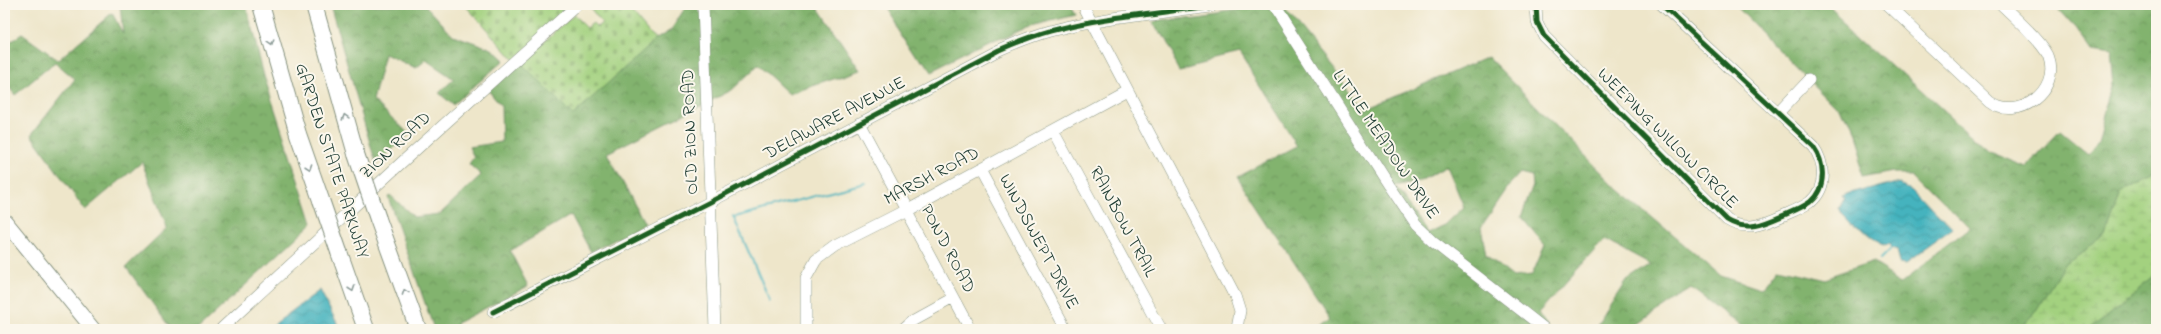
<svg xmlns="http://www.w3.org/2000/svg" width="2161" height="334" viewBox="0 0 2161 334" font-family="'Indie Flower',sans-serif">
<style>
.forest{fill:url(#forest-crowns);stroke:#507851;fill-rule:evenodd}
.wetland{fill:url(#wetland-marsh);stroke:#61875a}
.cemetery{fill:url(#cemetery-stones);stroke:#61875a}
.water{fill:url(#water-waves);stroke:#327879}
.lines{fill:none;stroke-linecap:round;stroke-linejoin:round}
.stream{stroke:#44b3be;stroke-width:2}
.minor-casing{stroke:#86927f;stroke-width:12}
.major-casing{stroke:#86927f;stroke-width:16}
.highway-casing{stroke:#86927f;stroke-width:18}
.minor{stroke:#fff;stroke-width:11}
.major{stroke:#fff;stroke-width:14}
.highway{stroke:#fff;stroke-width:16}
.highway-bridge-casing{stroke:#86927f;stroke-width:18;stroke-linecap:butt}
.highway-bridge{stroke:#fff;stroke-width:16}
.cycleway-casing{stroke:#fbf7ec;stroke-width:8}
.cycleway{stroke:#1b5e20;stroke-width:5}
.oneway{stroke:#8f9e9a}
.labels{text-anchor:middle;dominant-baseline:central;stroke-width:4;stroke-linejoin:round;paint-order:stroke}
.street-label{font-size:18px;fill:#1f3d34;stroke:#fbf7ec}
</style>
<defs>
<pattern id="forest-crowns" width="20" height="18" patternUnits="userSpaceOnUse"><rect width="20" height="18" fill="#82b36e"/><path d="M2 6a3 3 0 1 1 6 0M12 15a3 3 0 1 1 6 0" fill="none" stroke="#6a935b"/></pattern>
<pattern id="wetland-marsh" width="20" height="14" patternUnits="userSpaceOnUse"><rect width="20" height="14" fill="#a3d17f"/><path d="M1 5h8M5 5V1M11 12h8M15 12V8" fill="none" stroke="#8cb46e"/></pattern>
<pattern id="cemetery-stones" width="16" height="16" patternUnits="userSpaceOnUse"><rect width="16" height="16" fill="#a3d17f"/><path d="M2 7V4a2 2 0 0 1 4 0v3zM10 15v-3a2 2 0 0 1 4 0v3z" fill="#8cb46e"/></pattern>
<pattern id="water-waves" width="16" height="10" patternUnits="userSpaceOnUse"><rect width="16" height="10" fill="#44b3be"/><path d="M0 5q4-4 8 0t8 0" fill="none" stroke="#38939b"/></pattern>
</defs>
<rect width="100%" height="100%" fill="#fbf7ec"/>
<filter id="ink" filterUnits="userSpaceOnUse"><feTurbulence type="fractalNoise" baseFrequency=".025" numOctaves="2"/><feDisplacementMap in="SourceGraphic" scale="8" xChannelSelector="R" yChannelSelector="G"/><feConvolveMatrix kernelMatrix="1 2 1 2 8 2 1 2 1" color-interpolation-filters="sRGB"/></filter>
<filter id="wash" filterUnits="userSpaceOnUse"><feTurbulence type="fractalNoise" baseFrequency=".012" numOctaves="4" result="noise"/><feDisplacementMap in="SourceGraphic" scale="16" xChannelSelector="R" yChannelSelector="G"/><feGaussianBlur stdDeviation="0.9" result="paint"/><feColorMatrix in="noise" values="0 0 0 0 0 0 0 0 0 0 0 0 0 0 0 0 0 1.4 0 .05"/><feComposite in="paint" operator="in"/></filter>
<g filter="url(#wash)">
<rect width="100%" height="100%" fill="#eee6ca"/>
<!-- forest -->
<path class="forest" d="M120,5H246L264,76L312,223L198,329H171L126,267L167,228L142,162L85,210L31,135L75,79L55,62L15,95L5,82V45L22,34L58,60L112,13L123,34Z
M330,5H425L453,35L492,49L504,60L453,105L439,93L454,79L426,60L416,68L385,54L373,100L409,134L376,164Z
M687,5H816L860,70L789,94L758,65L732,90L607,153L645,224L591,252L571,215L510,251L528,286L457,323L458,329H434L388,197L390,195L414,217L440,214L481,175L469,164L474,157L469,147L502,142L501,106L488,90L520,62L573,115L655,40L671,30Z
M882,5H1070L1076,15L1026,27L928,76Z
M1271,5H1280L1366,109L1488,57L1614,185L1721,276L1761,289L1777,268L1824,279L1874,262L1902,280L1970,228L1914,172H1896L1864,178L1852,140L1839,111L1735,5H1828L1989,152L2026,167L2060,131L2088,154L2101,138L2116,87L2113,54L2091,51L2076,29L2054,5H2156V175L2121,192L2106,237L2065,263L2034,314L2017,329H1745L1691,288L1632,329H1596L1627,281L1651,265L1604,240L1538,313L1549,329H1312L1330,317L1238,177L1297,146L1239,54L1178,69L1151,20ZM1447,166L1464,207L1445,225L1427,233L1395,187L1418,182ZM1520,173L1532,176L1533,186L1521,217L1545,245L1532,275L1513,277L1486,255L1481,227L1510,184Z
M2156,271V329H2086L2154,276Z"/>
<!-- wetland -->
<path class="wetland" d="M2156,175V271L2154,276L2086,329H2017L2034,314L2065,263L2106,237L2121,192Z"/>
<!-- cemetery -->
<path class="cemetery" d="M465,5H577L514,60Z
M588,5H626L655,40L573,115L520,62L574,15L587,28L593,23L597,27L602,23Z"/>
<!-- water -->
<path class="water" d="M1902,181L1913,187L1953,229L1907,262L1900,261L1897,249L1890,250L1888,246C1872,252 1854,226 1843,216L1841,211L1846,201L1844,198L1848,196Z
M320,290L340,329H268Z"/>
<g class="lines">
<!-- stream -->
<path class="stream" d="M733,216L770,301
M735,217L865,183
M1880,260L1890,250"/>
</g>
</g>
<g filter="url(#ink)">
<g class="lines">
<defs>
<path id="minor" d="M703,5L715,329
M1083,5L1235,294L1240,310L1237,329
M1273,5L1388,185L1415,225L1433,242L1545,329
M1536,5L1537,22L1544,36L1727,220C1746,232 1764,224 1782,216C1791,212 1802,208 1810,202C1827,187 1825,163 1813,146L1662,5
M1887,5L1990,102C2018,123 2060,90 2049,58C2045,44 2014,17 2002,5
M1778,113L1809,80
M859,123L970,329
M1053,131L1161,329
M980,170L1066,329
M493,312L710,202L999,50C1015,43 1032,36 1050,31C1102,17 1156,13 1209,5
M221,329L400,164L577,5
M806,329V278L816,260L835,246L906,210L1127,90
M903,329L913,320L953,298"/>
<path id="major" d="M5,221L93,329"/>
<path id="highway" d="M261,5L298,134L321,200
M314,5L356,154
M378,219L418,329
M339,252L366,329"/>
</defs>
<!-- minor casing -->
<use href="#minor" class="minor-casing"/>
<!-- major casing -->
<use href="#major" class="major-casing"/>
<!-- highway casing -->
<use href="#highway" class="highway-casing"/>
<!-- minor -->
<use href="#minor" class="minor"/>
<!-- major -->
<use href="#major" class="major"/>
<!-- highway -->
<use href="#highway" class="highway"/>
<defs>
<path id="highway-bridge" d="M356,154L378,219
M321,200L339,252"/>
</defs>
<!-- highway-bridge casing -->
<use href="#highway-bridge" class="highway-bridge-casing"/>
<!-- highway-bridge -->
<use href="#highway-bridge" class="highway-bridge"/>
<defs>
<path id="cycleway" d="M1536,5L1537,22L1544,36L1727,220C1746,232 1764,224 1782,216C1791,212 1802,208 1810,202C1827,187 1825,163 1813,146L1662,5
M493,312L710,202L999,50C1015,43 1032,36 1050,31C1102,17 1156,13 1209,5"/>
</defs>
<!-- cycleway casing -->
<use href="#cycleway" class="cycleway-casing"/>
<!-- cycleway -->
<use href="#cycleway" class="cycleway"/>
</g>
<!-- one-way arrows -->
<defs><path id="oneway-chevron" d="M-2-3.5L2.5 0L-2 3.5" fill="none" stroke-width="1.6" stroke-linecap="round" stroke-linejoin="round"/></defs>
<g class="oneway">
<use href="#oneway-chevron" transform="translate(271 43) rotate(73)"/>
<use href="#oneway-chevron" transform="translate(345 117) rotate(-106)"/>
<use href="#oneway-chevron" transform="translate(309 167) rotate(71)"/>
<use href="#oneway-chevron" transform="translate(352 289) rotate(71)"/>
<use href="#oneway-chevron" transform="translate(405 292) rotate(-110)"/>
</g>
</g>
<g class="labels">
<!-- street labels -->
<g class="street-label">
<text transform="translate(835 119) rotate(-28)">DELAWARE AVENUE</text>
<text transform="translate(691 132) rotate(-92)">OLD ZION ROAD</text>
<text transform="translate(1667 139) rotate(45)">WEEPING WILLOW CIRCLE</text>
<text transform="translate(1385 145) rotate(56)">LITTLE MEADOW DRIVE</text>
<text transform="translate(396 146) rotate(-43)">ZION ROAD</text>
<text transform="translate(331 161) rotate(72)">GARDEN STATE PARKWAY</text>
<text transform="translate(932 177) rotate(-28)">MARSH ROAD</text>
<text transform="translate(1122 222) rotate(62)">RAINBOW TRAIL</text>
<text transform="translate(1038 242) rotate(62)">WINDSWEPT DRIVE</text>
<text transform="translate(947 249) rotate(62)">POND ROAD</text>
</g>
</g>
<!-- margin -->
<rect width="2161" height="334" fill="none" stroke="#fbf7ec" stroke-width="20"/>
</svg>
